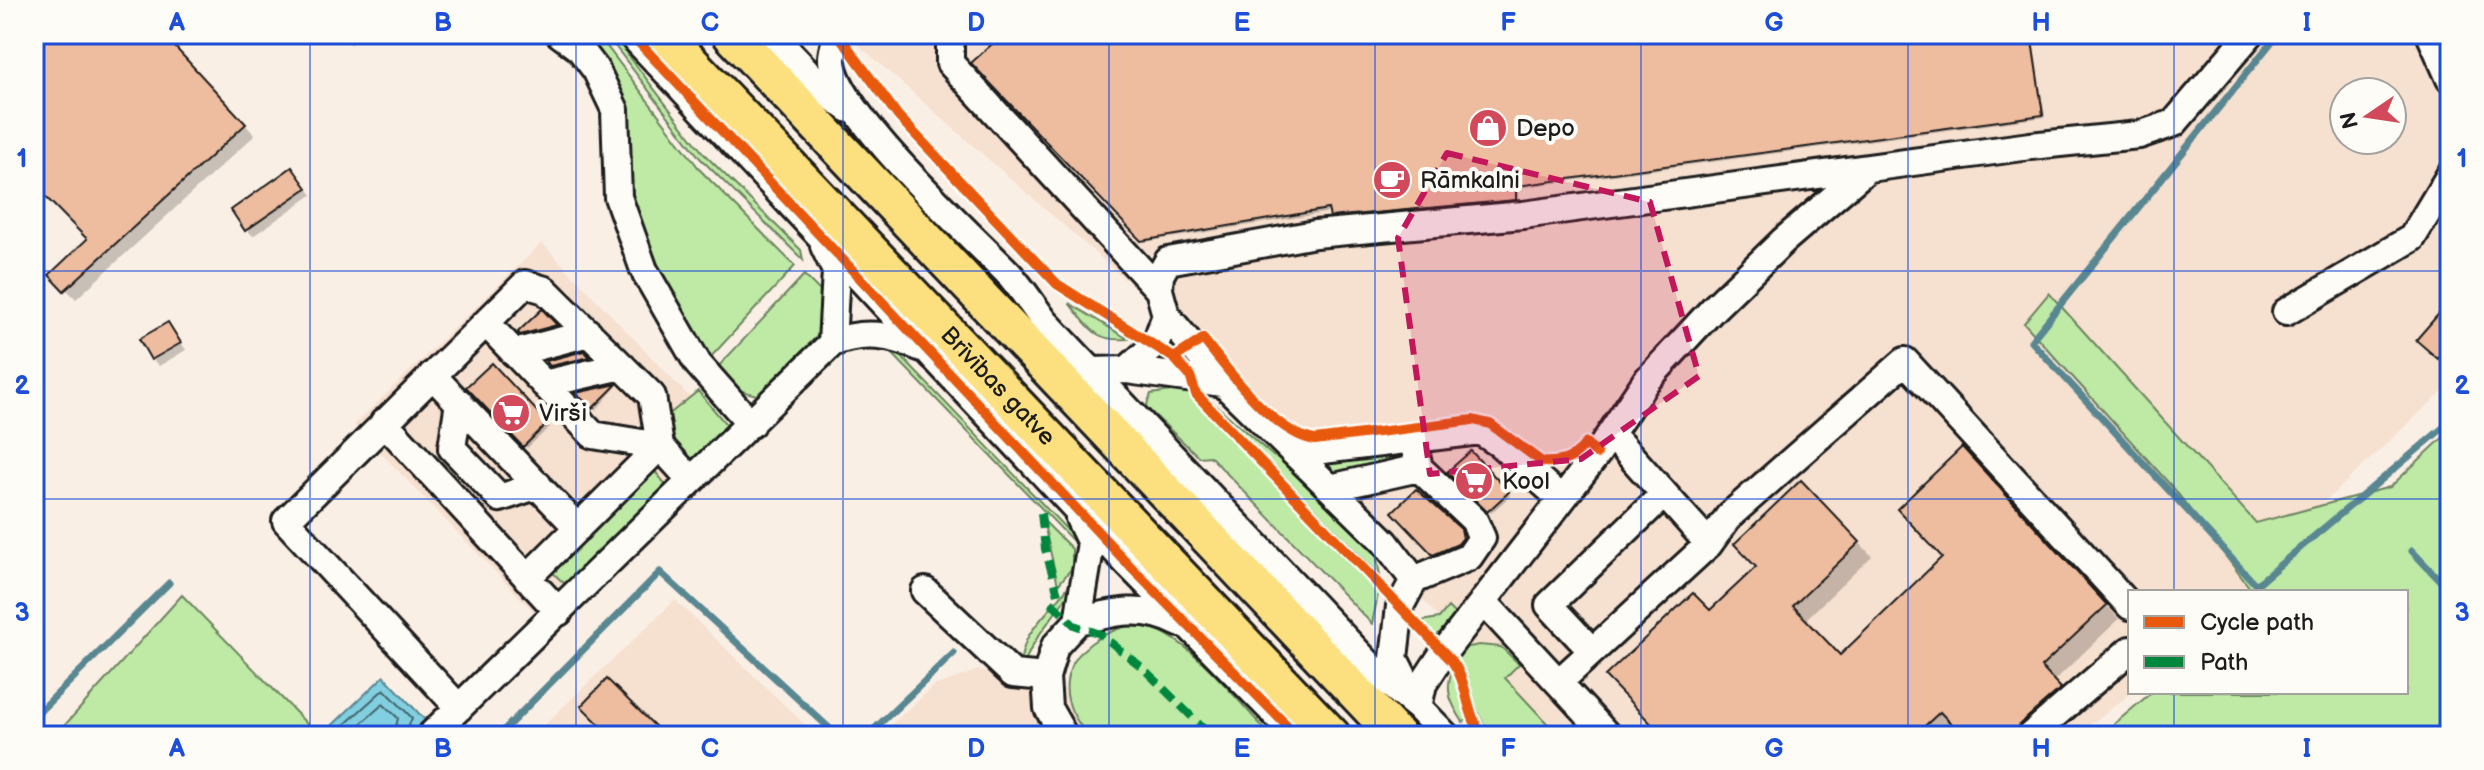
<svg xmlns="http://www.w3.org/2000/svg" width="2484" height="770" viewBox="0 0 2484 770" font-family="'Balsamiq Sans',sans-serif">
<style>
.built{fill:#f6e0d0;fill-rule:evenodd}
.green{fill:#beeaa6;stroke:#6d8361;stroke-width:2}
.water{fill:#81cfe0;stroke:#598792;stroke-width:2}
.shadow{fill:#0003}
.lines{fill:none;stroke-linecap:round;stroke-linejoin:round}
.shore{stroke:#44646a;stroke-width:2}
.stream{stroke:#598792;stroke-width:7}
.building{fill:#eebc9f;stroke:#1c1c1c;stroke-width:2}
.minor-casing{stroke:#1c1c1c;stroke-width:32}
.highway-casing{stroke:#1c1c1c;stroke-width:42}
.minor{stroke:#fdfcf7;stroke-width:26}
.highway{stroke:#fce080;stroke-width:36}
.quiet{stroke:#00873e;stroke-width:8;stroke-dasharray:16 8;stroke-linecap:butt}
.cycleway-casing{stroke:#fdfcf7;stroke-width:15}
.cycleway{stroke:#e8590c;stroke-width:10}
.marked{fill:#c2185b;fill-opacity:0.2;stroke:#c2185b;stroke-width:6;stroke-dasharray:16 10;stroke-linejoin:round}
.grid{fill:none;stroke:#1d4ed8;stroke-width:2;stroke-opacity:0.55}
.labels{text-anchor:middle;dominant-baseline:central;stroke-width:8;stroke-linejoin:round;paint-order:stroke}
.poi-label{font-size:24px;fill:#1c1c1c;stroke:#fdfcf7;text-anchor:start}
.street-label{font-size:24px;fill:#1c1c1c;stroke:#fdfcf7}
.neatline{fill:none;stroke:#1d4ed8;stroke-width:3}
.grid-label{font-size:26px;text-anchor:middle;font-weight:bold;fill:#1d4ed8}
</style>
<rect width="100%" height="100%" fill="#faefe5"/>
<filter id="ink" filterUnits="userSpaceOnUse"><feTurbulence type="fractalNoise" baseFrequency=".0125" numOctaves="2"/><feDisplacementMap in="SourceGraphic" scale="16" xChannelSelector="R" yChannelSelector="G"/><feConvolveMatrix kernelMatrix="1 2 1 2 8 2 1 2 1" color-interpolation-filters="sRGB"/></filter>
<g filter="url(#ink)">
<!-- built -->
<path class="built" d="M846,34H2450V384L2314,512L2266,592H2130V692H2133L2075,736H1548L1143,295ZM2344,92H2392V140H2344Z
M542,243L725,434L537,615L354,425Z
M675,600L817,736H533Z
M979,670L1065,689L1074,719L1089,736H879L934,686Z"/>
<!-- green -->
<path class="green" d="M578,34H595L602,40L701,171L795,266L709,359C674,313 642,248 632,191C621,130 639,78 578,34Z
M606,34H612L704,154L801,250L803,260L700,158Z
M804,275L829,300L818,342L760,396L731,388L716,369Z
M2049,293L2256,523L2390,487L2450,431V588L2445,593L2450,599V736H2100L2152,692H2406V592H2253L2175,490L2024,323Z
M1069,303L1128,339C1094,342 1090,328 1069,303Z
M886,347L894,349L1075,538C1095,587 1041,617 1026,660L1020,662C1022,654 1024,644 1028,637C1046,605 1090,583 1073,541Z
M1185,389L1379,590L1372,624L1210,456L1199,457L1146,407L1151,394Z
M698,391L730,429L691,467L669,441L667,416Z
M1207,397L1273,456L1290,462L1376,553L1380,576Z
M1403,452L1392,469L1334,475L1322,465Z
M653,469L671,491L569,588L549,569Z
M1043,520L1072,549V568L1058,585Z
M182,595L308,725L295,736H55Z
M1448,607L1457,616L1439,640L1421,621L1439,618Z
M1127,626C1137,627 1148,626 1157,630C1198,647 1240,704 1271,736H1089C1045,689 1070,642 1127,626Z
M1479,645L1501,647L1519,664L1505,678L1559,736H1492C1472,713 1473,682 1455,657L1459,649Z
M1452,671L1460,683L1469,720L1463,722C1452,705 1444,691 1452,671Z"/>
<!-- water -->
<path class="water" d="M384,676L425,720L408,736H321Z"/>
<!-- shadow -->
<path class="shadow" d="M34,34H161L255,135L76,299L52,275L90,239L34,182Z
M341,34H363L351,44Z
M1006,34H2032L2045,117L1518,188V202L1335,218L1331,212L1145,242L974,63Z
M298,176L312,195L253,236L247,230Z
M2450,304V350L2442,360L2419,340Z
M542,312L558,328L525,337L520,332Z
M168,324L186,350L159,366L152,359Z
M583,353L590,360L555,368L549,362Z
M492,366L550,427L527,448L469,387Z
M617,386L596,410L580,394Z
M1471,453L1510,496L1491,513L1450,473Z
M1975,462L2119,619L2053,682L2073,702L2033,736H1966L1954,724L1941,736H1665L1710,613L1759,567L1814,495L1872,556L1805,620L1840,657L1945,557Z
M1416,491L1463,534L1461,547L1438,556L1395,512Z"/>
<g class="lines">
<!-- shore -->
<path class="shore" d="M332,736L384,689L412,718L404,736
M347,736L383,704L398,718L394,736"/>
<!-- stream -->
<path class="stream" d="M2278,34L2031,341L2256,585L2450,422
M2412,551L2450,591
M34,717L169,583
M498,736L660,572L838,736
M867,736L954,653"/>
</g>
<!-- building -->
<path class="building" d="M34,34H163L246,124L64,291L49,275L87,239L34,185Z
M1003,34H2031L2043,115L1516,186V200L1330,217L1328,209L1141,241L971,63Z
M292,167L307,188L245,231L231,210Z
M2450,301V345L2438,359L2416,340Z
M542,309L557,325L520,335L518,332Z
M168,322L181,343L151,360L139,339Z
M584,351L590,357L550,366L546,361Z
M492,363L548,423L523,447L466,387Z
M617,384L592,409L576,393Z
M1962,447L2107,605L2041,667L2061,688L2020,724L2012,736H1963L1940,712L1914,736H1663L1605,676L1693,593L1710,610L1756,567L1734,544L1801,480L1860,542L1793,606L1840,655L1942,557L1897,509Z
M1471,451L1509,492L1487,512L1447,472Z
M1416,489L1461,529L1463,538L1458,544L1433,555L1392,512Z
M607,679L665,736H611L581,706Z"/>
<g class="lines">
<defs>
<path id="minor" d="M560,34L580,49L596,70L615,110L618,197L644,270L698,364L751,424
M631,34L1129,565L1297,736
M772,34L828,94L849,109
M838,34C836,41 832,50 832,58C830,107 971,235 1008,273C1021,287 1033,306 1045,322L1381,677L1418,707L1446,736
M950,34V63L1159,290
M2430,34L2450,79
M824,246L836,271L832,343
M2286,312L2412,238L2450,175
M486,323L593,435L660,446
M514,353L589,333
M1127,370L1155,345L1166,315
M1092,371L1127,370L1223,383
M432,375L578,528
M544,384L622,366
M459,402L452,448L500,498L538,485
M384,422L559,612
M1611,434L1709,544L1729,516L1905,361L2130,606
M1413,440L1419,468L1474,520L1482,538L1469,557L1414,580L1400,606L1394,658L1415,700
M1298,453L1480,431L1500,444L1561,499
M1419,468L1330,488L1223,383L1166,315L1159,290L1160,275L1168,261L1315,234L1523,215L2030,146L2139,135L2174,123L2250,34
M1330,488L1385,542L1414,580
M527,578L660,446
M925,591L1013,674L1046,677
M1483,601L1608,736
M1078,621C1113,612 1145,604 1179,623
M1591,650L1549,605L1664,494
M1559,682L1709,544
M1418,707L1423,684L1444,652L1597,454L1646,381L1714,308L1783,241L1867,169
M459,708L286,521L525,284L545,290L652,396L660,446L691,480
M430,736L832,343C863,330 892,335 922,348
M1064,736L1048,708L1046,677L1055,646L1078,621L1091,543L1079,518
M2030,736L2130,650"/>
<g id="highway">
<path id="s1" d="M663,34L1332,736"/>
<path d="M731,34L1397,736"/>
</g>
</defs>
<!-- minor casing -->
<use href="#minor" class="minor-casing"/>
<!-- highway casing -->
<use href="#highway" class="highway-casing"/>
<!-- minor -->
<use href="#minor" class="minor"/>
<!-- highway -->
<use href="#highway" class="highway"/>
<!-- quiet -->
<path class="quiet" d="M1041,513L1045,549L1058,594
M1051,602L1074,625L1100,634L1143,668L1211,736"/>
<defs>
<path id="cycleway" d="M631,34L1129,565L1297,736
M838,34L898,116L1057,284L1174,358L1190,376L1196,394L1452,661C1469,684 1465,713 1483,736
M1174,358L1203,339C1229,371 1274,434 1315,440L1473,420L1490,424L1542,462C1562,463 1574,460 1586,443L1597,454"/>
</defs>
<!-- cycleway casing -->
<use href="#cycleway" class="cycleway-casing"/>
<!-- cycleway -->
<use href="#cycleway" class="cycleway"/>
</g>
</g>
<!-- marked area -->
<path class="marked" d="M1447,153L1650,202L1699,376L1581,459L1430,474L1398,238Z"/>
<!-- grid -->
<path class="grid" d="M310,34V736M576,34V736M843,34V736M1109,34V736M1375,34V736M1641,34V736M1908,34V736M2174,34V592M34,271H2450M34,499H2450M2174,692V736"/>
<!-- icons -->
<defs>
<symbol id="shop-disc" viewBox="-11 -11 22 22"><circle r="9.5" fill="#d1495b" stroke="#fdfcf7"/><path d="M-5-2.5h2.3a2.7 3.5 0 0 1 5.4 0H5L5.5 6h-11ZM-1.5-2.5h3a1.5 2.3 0 0 0-3 0Z" fill="#fff"/></symbol>
<symbol id="cafe-disc" viewBox="-11 -11 22 22"><circle r="9.5" fill="#d1495b" stroke="#fdfcf7"/><path d="M-5.5-4.5H6V0H3Q3 3.5 0 3.5H-2.5Q-5.5 3.5-5.5 0ZM3-3.2v2h1.7v-2ZM-6 4.5H4V6H-6Z" fill="#fff"/></symbol>
<symbol id="supermarket-disc" viewBox="-11 -11 22 22"><circle r="9.5" fill="#d1495b" stroke="#fdfcf7"/><path d="M-6-5.5h2.5l.6 2H6L4.5 2H-2.5L-4.4-4H-6ZM-1.5 3.2a1.3 1.3 0 1 0 .1 0ZM3 3.2a1.3 1.3 0 1 0 .1 0Z" fill="#fff"/></symbol>
</defs>
<g fill-rule="evenodd">
<use href="#shop-disc" x="1466" y="106" width="44" height="44"/>
<use href="#cafe-disc" x="1370" y="158" width="44" height="44"/>
<use href="#supermarket-disc" x="489" y="391" width="44" height="44"/>
<use href="#supermarket-disc" x="1452" y="459" width="44" height="44"/>
</g>
<g class="labels">
<!-- poi labels -->
<g class="poi-label">
<text x="1516" y="128">Depo</text>
<text x="1420" y="180">Rāmkalni</text>
<text x="539" y="413">Virši</text>
<text x="1502" y="481">Kool</text>
</g>
<!-- street labels -->
<g class="street-label">
<text stroke="none"><textPath href="#s1" startOffset="486">Brīvības gatve</textPath></text>
</g>
</g>
<!-- margin -->
<rect width="2484" height="770" fill="none" stroke="#fdfcf7" stroke-width="88"/>
<!-- legend -->
<rect x="2128" y="590" width="280" height="104" fill="#fdfcf7" stroke="#a3a29f" stroke-width="2"/>
<rect x="2144" y="616" width="40" height="12" fill="#e8590c" stroke="#a3a29f" stroke-width="2"/>
<text x="2200" y="630" font-size="24" fill="#1c1c1c">Cycle path</text>
<rect x="2144" y="656" width="40" height="12" fill="#00873e" stroke="#a3a29f" stroke-width="2"/>
<text x="2200" y="670" font-size="24" fill="#1c1c1c">Path</text>
<!-- north arrow -->
<g transform="translate(2368 116) rotate(257)"><circle r="38" fill="#fdfcf7" stroke="#a3a29f" stroke-width="2"/>
<path d="M0-6L14 30L0 20L-14 30Z" fill="#d1495b"/>
<text y="-12" font-size="22" font-weight="bold" text-anchor="middle" fill="#1c1c1c">N</text>
</g>
<rect x="44" y="44" width="2396" height="682" class="neatline"/>
<g class="grid-label">
<text x="177" y="31">A</text>
<text x="443" y="31">B</text>
<text x="710" y="31">C</text>
<text x="976" y="31">D</text>
<text x="1242" y="31">E</text>
<text x="1508" y="31">F</text>
<text x="1774" y="31">G</text>
<text x="2041" y="31">H</text>
<text x="2307" y="31">I</text>
<text x="22" y="167">1</text>
<text x="2462" y="167">1</text>
<text x="22" y="394">2</text>
<text x="2462" y="394">2</text>
<text x="22" y="621">3</text>
<text x="2462" y="621">3</text>
<text x="177" y="757">A</text>
<text x="443" y="757">B</text>
<text x="710" y="757">C</text>
<text x="976" y="757">D</text>
<text x="1242" y="757">E</text>
<text x="1508" y="757">F</text>
<text x="1774" y="757">G</text>
<text x="2041" y="757">H</text>
<text x="2307" y="757">I</text>
</g>
</svg>
